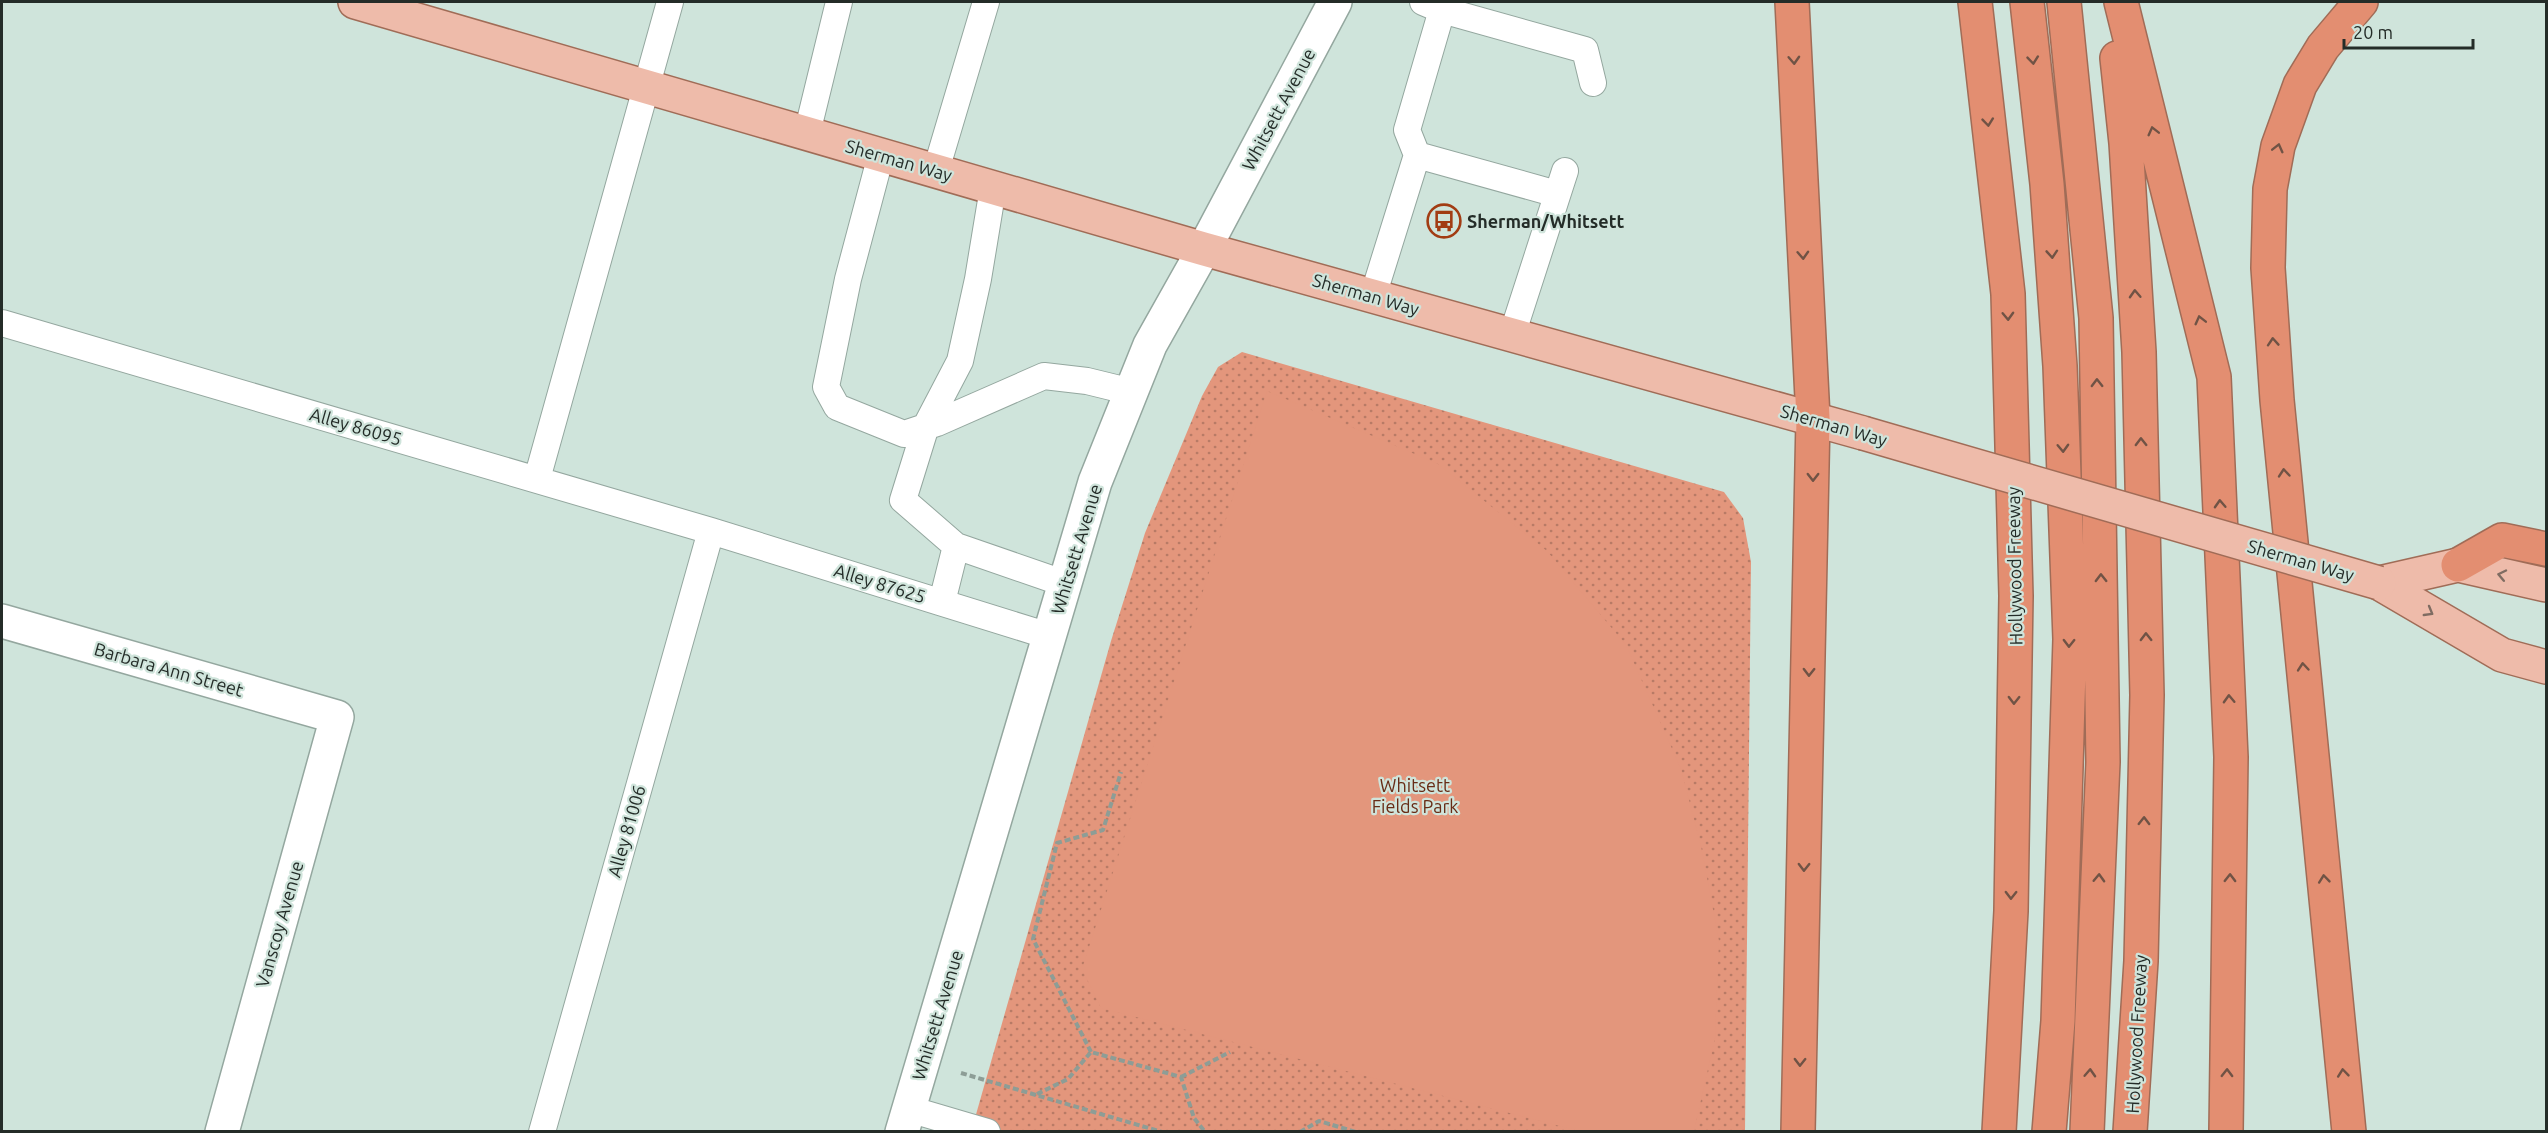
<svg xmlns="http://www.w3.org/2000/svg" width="2548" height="1133" viewBox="0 0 2548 1133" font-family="Ubuntu,sans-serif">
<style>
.park{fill:url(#park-dots)}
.pitch{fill:#e3967c}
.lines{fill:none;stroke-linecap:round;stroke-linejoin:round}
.service-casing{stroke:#94a79f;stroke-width:28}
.minor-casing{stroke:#94a79f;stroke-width:36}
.secondary-casing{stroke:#94a79f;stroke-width:36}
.primary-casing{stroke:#a06c57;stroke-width:36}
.motorway-casing{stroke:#a06c57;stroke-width:36}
.path{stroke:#8d9d96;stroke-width:4;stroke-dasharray:6 3;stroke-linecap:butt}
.service{stroke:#fff;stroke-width:26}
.minor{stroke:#fff;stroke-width:33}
.secondary{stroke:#fff;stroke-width:33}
.primary{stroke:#eba;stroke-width:33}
.motorway{stroke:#e38e71;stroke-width:33}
.primary-bridge-casing{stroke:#a06c57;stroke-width:36;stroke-linecap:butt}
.primary-bridge{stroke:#eba;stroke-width:33}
.oneway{stroke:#705345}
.oneway2{stroke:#7f6c62}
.labels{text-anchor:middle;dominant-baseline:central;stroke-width:4.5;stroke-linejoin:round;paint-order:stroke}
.street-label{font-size:18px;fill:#242c28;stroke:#cfe4db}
.poi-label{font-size:18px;font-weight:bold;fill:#242c28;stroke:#cfe4db;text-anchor:start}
.park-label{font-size:18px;fill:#682c16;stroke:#cfe4db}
</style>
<defs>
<pattern id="park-dots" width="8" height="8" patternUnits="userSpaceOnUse" patternTransform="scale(1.5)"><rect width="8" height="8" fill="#e3967c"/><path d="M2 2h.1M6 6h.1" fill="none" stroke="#b87b66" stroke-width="1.8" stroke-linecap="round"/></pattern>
</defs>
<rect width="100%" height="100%" fill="#cfe4db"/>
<!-- park -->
<path class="park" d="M1242,352L1724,492L1743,518L1751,562L1745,1131L971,1132L1111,641L1145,533L1202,396L1218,367Z"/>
<!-- pitch -->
<path class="pitch" d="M1267,391L1438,464L1547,551L1626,645L1681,769L1701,846L1719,941L1715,1038L1694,1131H1579L1101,1008L1082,969Z"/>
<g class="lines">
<defs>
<path id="service" d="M1442,10L1585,50L1593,83
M807,133L839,2
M881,155L848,279L826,387L837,407L904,434L937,423L1044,376L1087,381L1132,392
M1417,155L1557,194
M936,170L986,2
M993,188L978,279L960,361L926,426L903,500L956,546L1066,584
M1373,296L1417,155L1407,130L1442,10L1423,2
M2,323L711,531L1049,636
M1512,335L1565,171
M537,479L670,2
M942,602L956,546
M909,1109L987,1132
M542,1132L711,531"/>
<path id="minor" d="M2,621L337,717L222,1132"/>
<path id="secondary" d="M902,1132L1095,482L1150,345L1204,249L1335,2"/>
<path id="primary" d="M355,2L1204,249L1863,433
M2379,583L2502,655L2546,667
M2379,583L2458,565L2546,585"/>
<path id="motorway" d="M1792,2L1813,418L1798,1132
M1975,2L2008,294L2016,596L2011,911L1999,1132
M2027,2L2047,184L2060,366L2070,639L2058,1021L2049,1132
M2064,2L2096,318L2103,762L2087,1132
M2121,2L2214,377L2231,757L2226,1132
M2117,58L2126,143L2139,352L2147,695L2141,961L2130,1132
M2458,565L2502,540L2546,549
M2349,1132L2277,400L2268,268L2270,189L2278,146L2300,85L2323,47L2361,2"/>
</defs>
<!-- service casing -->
<use href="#service" class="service-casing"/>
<!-- minor casing -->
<use href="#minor" class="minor-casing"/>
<!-- secondary casing -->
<use href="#secondary" class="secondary-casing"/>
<!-- primary casing -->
<use href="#primary" class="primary-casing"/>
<!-- motorway casing -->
<use href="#motorway" class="motorway-casing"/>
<!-- path -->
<path class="path" d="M1091,1052L1033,939L1057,843L1103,830L1121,772
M961,1073L1162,1132
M1181,1077L1230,1052
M1037,1094L1068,1079L1091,1052L1181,1077L1194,1118L1205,1132
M1300,1132L1319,1121L1356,1132"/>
<!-- service -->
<use href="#service" class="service"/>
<!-- minor -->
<use href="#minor" class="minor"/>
<!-- secondary -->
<use href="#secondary" class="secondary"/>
<!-- primary -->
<use href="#primary" class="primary"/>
<!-- motorway -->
<use href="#motorway" class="motorway"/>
<defs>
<path id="primary-bridge" d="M1863,433L2379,583"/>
</defs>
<!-- primary-bridge casing -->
<use href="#primary-bridge" class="primary-bridge-casing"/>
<!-- primary-bridge -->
<use href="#primary-bridge" class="primary-bridge"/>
</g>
<!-- one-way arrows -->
<defs><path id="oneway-chevron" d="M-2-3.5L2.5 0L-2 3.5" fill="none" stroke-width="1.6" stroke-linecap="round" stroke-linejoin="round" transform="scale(1.5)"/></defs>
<g class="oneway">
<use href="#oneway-chevron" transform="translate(1794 60) rotate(87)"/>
<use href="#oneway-chevron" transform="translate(2033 60) rotate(84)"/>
<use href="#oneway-chevron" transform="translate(1988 122) rotate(84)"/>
<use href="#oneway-chevron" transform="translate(2153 131) rotate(-104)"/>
<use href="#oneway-chevron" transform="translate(2278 148) rotate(-76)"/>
<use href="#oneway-chevron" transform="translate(2052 254) rotate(86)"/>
<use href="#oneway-chevron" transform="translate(1803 255) rotate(87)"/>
<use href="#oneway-chevron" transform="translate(2135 294) rotate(-93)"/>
<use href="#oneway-chevron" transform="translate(2008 316) rotate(88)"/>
<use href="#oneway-chevron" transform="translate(2200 320) rotate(-104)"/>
<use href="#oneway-chevron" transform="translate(2273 342) rotate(-94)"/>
<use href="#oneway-chevron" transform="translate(2097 383) rotate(-91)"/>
<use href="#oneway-chevron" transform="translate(2141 442) rotate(-91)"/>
<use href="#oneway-chevron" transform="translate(2063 448) rotate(88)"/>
<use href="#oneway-chevron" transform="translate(2284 473) rotate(-95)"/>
<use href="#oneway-chevron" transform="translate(1813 477) rotate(90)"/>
<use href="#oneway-chevron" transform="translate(2220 504) rotate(-93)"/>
<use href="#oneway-chevron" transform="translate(2101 578) rotate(-91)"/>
<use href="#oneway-chevron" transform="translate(2146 637) rotate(-91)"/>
<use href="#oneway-chevron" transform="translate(2069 643) rotate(91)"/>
<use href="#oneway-chevron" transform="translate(2303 667) rotate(-95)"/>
<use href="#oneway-chevron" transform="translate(1809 672) rotate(91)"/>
<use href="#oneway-chevron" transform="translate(2229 699) rotate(-92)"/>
<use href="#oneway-chevron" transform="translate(2014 700) rotate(91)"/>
<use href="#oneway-chevron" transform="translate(2144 821) rotate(-89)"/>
<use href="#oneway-chevron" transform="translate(1804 867) rotate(91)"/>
<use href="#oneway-chevron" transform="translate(2099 878) rotate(-88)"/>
<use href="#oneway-chevron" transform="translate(2230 878) rotate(-89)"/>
<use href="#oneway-chevron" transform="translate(2324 879) rotate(-96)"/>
<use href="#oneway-chevron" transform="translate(2011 895) rotate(91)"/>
<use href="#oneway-chevron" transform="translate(1800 1062) rotate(91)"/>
<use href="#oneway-chevron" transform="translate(2090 1073) rotate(-87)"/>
<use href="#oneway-chevron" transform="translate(2227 1073) rotate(-89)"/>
<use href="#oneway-chevron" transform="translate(2343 1073) rotate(-96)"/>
</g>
<g class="oneway2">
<use href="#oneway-chevron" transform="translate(2502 575) rotate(-168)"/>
<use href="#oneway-chevron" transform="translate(2429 612) rotate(30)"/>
</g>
<!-- icons -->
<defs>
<symbol id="bus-ring" viewBox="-11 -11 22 22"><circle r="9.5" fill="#cfe4db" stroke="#a23c13" stroke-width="1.5"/><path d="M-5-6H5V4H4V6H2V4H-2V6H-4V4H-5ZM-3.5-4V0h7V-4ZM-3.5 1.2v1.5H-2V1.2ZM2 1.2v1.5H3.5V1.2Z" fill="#a23c13"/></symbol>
</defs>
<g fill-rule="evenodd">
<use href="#bus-ring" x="1425" y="202" width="38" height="38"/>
</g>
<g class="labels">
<!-- street labels -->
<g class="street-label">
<text transform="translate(1278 109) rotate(-62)">Whitsett Avenue</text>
<text transform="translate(899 160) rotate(16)">Sherman Way</text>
<text transform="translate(1366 294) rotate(16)">Sherman Way</text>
<text transform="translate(1834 425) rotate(16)">Sherman Way</text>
<text transform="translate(356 426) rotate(16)">Alley 86095</text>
<text transform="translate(1076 549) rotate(-73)">Whitsett Avenue</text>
<text transform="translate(2301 560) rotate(16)">Sherman Way</text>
<text transform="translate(2014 566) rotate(-91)">Hollywood Freeway</text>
<text transform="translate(880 583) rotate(17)">Alley 87625</text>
<text transform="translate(169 669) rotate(16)">Barbara Ann Street</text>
<text transform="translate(626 831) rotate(-74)">Alley 81006</text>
<text transform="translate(279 924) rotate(-74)">Vanscoy Avenue</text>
<text transform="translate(937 1015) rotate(-73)">Whitsett Avenue</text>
<text transform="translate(2136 1034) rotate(-87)">Hollywood Freeway</text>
</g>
<!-- poi labels -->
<g class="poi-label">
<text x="1467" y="221">Sherman/Whitsett</text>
</g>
<!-- park labels -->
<g class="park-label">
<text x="1415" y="785">Whitsett<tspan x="1415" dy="21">Fields Park</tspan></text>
</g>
</g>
<!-- border -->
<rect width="2548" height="1133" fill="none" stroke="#242c28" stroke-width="6"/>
<!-- scale -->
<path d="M2344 39v9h129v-9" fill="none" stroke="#242c28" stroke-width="3"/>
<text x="2353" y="39" font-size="18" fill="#242c28" stroke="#cfe4db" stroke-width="4.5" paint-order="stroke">20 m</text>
</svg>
